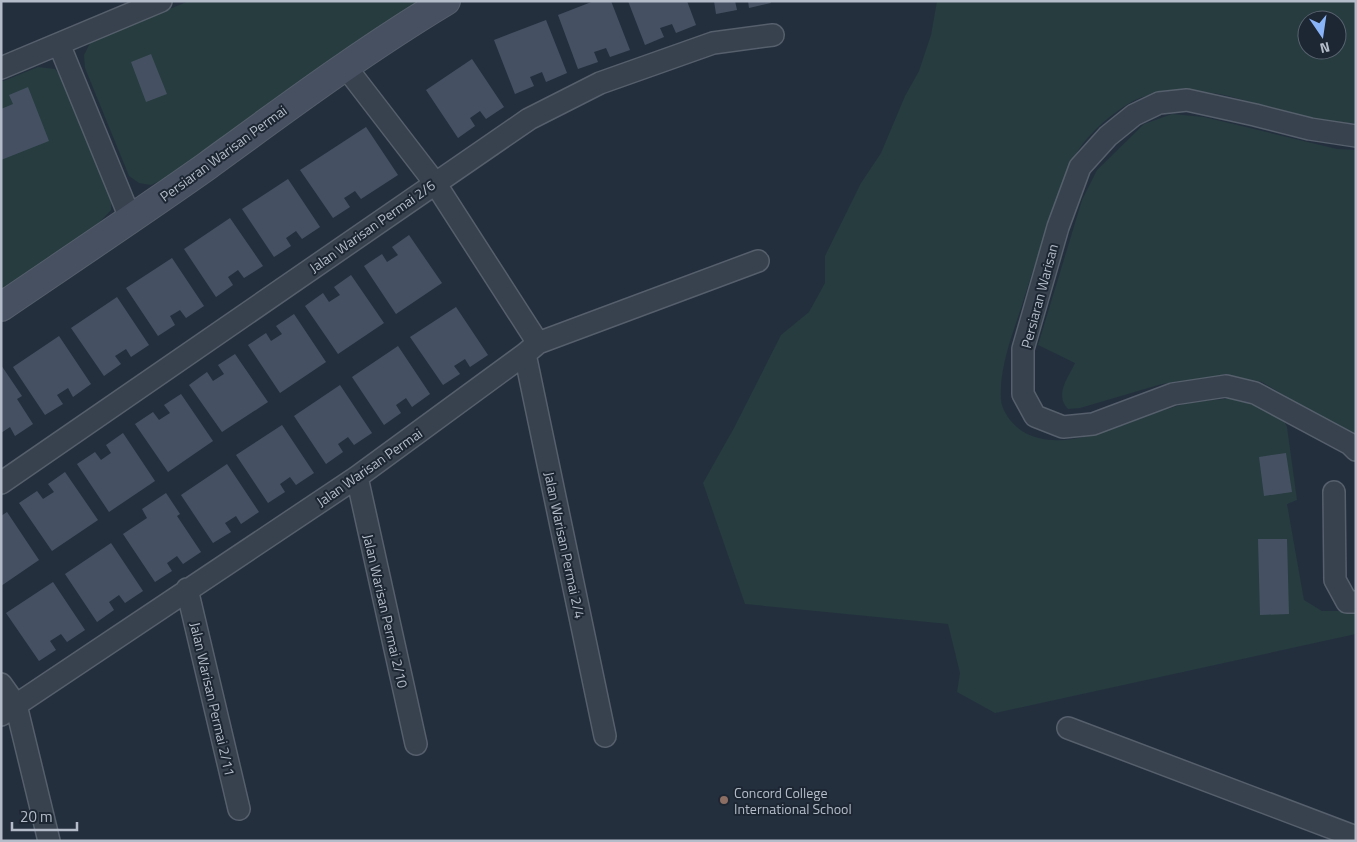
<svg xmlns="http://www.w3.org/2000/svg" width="1357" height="842" viewBox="0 0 1357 842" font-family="'Titillium Web',sans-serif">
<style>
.green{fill:#263c3f;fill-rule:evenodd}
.building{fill:#455162}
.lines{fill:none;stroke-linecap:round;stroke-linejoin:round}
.street-casing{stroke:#565f6c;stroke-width:24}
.secondary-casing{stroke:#565f6c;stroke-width:30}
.street{stroke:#38414e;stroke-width:21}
.secondary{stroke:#465061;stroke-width:28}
.education-dot{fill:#8d6e63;stroke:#1d2633;stroke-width:2}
.labels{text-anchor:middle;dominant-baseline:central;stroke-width:4;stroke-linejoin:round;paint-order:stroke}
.street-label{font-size:14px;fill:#b4bcc9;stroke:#1d2633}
.poi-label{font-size:14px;fill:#b4bcc9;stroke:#1d2633;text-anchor:start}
</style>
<rect width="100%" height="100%" fill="#242f3e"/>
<!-- green -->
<path class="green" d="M189,1H427L326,62L194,159L160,181L151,185L139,183L129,176L85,68L84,55L91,41Z
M937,1H1356V124L1319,120L1224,95C1201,90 1156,89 1135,100C1114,111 1086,135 1075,156C1068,169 1064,185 1058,198C1045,234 1033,269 1022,305C1012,336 999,368 1001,400C1002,412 1013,425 1022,431C1065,458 1134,418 1177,406C1193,402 1209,400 1226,399C1235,399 1246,398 1256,401C1260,403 1265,407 1268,409C1277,414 1283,417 1287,427L1297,500L1287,504L1304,600L1322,611H1356V634L995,713L957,692L960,673L948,624L745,604L703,483L734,428L781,335L809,312L825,283V256L861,183L881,153L905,96L919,71L931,35ZM1307,20H1337V50H1307Z
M38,67L55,69L66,83L112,198L111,210L96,226L1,290V82Z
M1172,114L1204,117L1337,149L1356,150V439L1262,382L1228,375L1162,384L1080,408L1068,409C1054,395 1068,378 1075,363L1038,345L1082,200L1097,170L1144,124Z"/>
<!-- building -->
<path class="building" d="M594,1H611L630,50L610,57L606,48L594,52L598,62L578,69L558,15Z
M628,1H687L696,25L676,33L672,24L660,28L664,37L645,45Z
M714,1H735L737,10L716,14Z
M748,1H770L771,3L749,8Z
M546,20L567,73L546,82L542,72L530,77L534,86L515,94L494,40Z
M151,54L167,94L146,102L131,62Z
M472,59L504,107L486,119L480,111L470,118L475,126L458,138L426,90Z
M28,87L49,141L1,160V109L13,104L9,95Z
M366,127L398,175L361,199L355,191L344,198L350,207L333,218L300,170Z
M288,179L320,227L302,239L296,231L286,238L291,246L274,257L242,209Z
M230,218L263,266L244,278L238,270L228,277L233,285L216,297L184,249Z
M409,235L442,283L396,314L364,266L382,254L387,262L398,255L392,247Z
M172,258L204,306L186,318L180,310L170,316L175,325L158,336L126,288Z
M351,275L384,323L338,354L305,306L323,293L329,302L340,295L334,287Z
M117,297L149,345L131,357L126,349L115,356L121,364L104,376L71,328Z
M456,307L488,355L470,367L465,359L454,366L460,374L443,385L410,337Z
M294,314L326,362L280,393L248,345L266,333L271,341L282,334L276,326Z
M59,336L91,384L73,397L68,388L57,395L63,404L45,415L13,367Z
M398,346L430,394L412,407L406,398L396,405L401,413L384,425L352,377Z
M235,354L268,402L222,432L189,385L207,372L213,381L224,374L218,365Z
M1,365L22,396L17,399L33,424L15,436L10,427L1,433Z
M340,385L372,433L354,445L348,437L338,444L343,452L326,464L294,416Z
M181,394L213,441L168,472L135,424L153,412L159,420L170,413L164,405Z
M282,425L314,473L296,485L290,477L280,484L285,492L268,503L236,455Z
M123,433L155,481L109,512L77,464L95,452L101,460L111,453L106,445Z
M1286,453L1292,492L1264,496L1259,457Z
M227,464L259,512L241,524L236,516L225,523L231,532L213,543L181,495Z
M65,472L98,520L52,551L19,503L37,491L43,499L54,492L48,484Z
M166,493L180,514L177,516L201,552L183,564L177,556L167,563L172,571L155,582L123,534L147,518L142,509Z
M7,512L39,560L1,586V516Z
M1258,539H1287L1289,614L1260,615Z
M111,543L143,591L125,603L119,595L109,602L114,610L97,622L65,574Z
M53,582L85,630L67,642L61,634L50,641L56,650L39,661L6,613Z"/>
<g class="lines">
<defs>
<path id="street" d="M59,44L131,220
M345,66L435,183L538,343
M1,68L161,1
M1356,136L1310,129L1255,115L1187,100L1159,103L1134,115L1108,136L1080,167L1058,227L1023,349V394L1035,416L1063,427L1093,424L1173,394L1226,386L1255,393L1350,444L1356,450
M525,354L605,736
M357,477L416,744
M1,483L529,119L600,83L713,43L773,35
M1334,492L1335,580L1347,602H1356
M187,589L239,809
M1,684L16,705L49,841
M1,715L357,477L525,354L538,343L758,261
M1068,728L1356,837"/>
<path id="secondary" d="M1,307C70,260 139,214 207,166C285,109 363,51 446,1"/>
</defs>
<!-- street casing -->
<use href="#street" class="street-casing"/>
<!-- secondary casing -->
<use href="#secondary" class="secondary-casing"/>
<!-- street -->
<use href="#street" class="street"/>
<!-- secondary -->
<use href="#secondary" class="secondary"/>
</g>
<!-- markers -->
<circle class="education-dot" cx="724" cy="800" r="5"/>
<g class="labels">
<!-- street labels -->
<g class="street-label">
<text transform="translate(223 153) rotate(-36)">Persiaran Warisan Permai</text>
<text transform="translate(372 226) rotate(-35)">Jalan Warisan Permai 2/6</text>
<text transform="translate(1039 296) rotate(-75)">Persiaran Warisan</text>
<text transform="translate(369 467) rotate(-35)">Jalan Warisan Permai</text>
<text transform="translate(565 545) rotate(78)">Jalan Warisan Permai 2/4</text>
<text transform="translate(386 611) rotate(77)">Jalan Warisan Permai 2/10</text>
<text transform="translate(213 699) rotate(77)">Jalan Warisan Permai 2/11</text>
</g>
<!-- poi labels -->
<g class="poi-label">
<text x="734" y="792">Concord College<tspan x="734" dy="16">International School</tspan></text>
</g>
</g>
<!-- border -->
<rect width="1357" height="842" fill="none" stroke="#b4bcc9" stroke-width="5"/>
<!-- north arrow -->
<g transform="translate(1322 35) rotate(167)"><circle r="24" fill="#1d2633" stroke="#59626f"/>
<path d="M0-4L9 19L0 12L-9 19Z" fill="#8ab4f8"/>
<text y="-8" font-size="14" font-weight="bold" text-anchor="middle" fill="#b4bcc9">N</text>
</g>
<!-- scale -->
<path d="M12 822v8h65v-8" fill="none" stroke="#b4bcc9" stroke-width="2.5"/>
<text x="20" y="822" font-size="15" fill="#b4bcc9" stroke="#1d2633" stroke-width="4" paint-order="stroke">20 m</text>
</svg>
